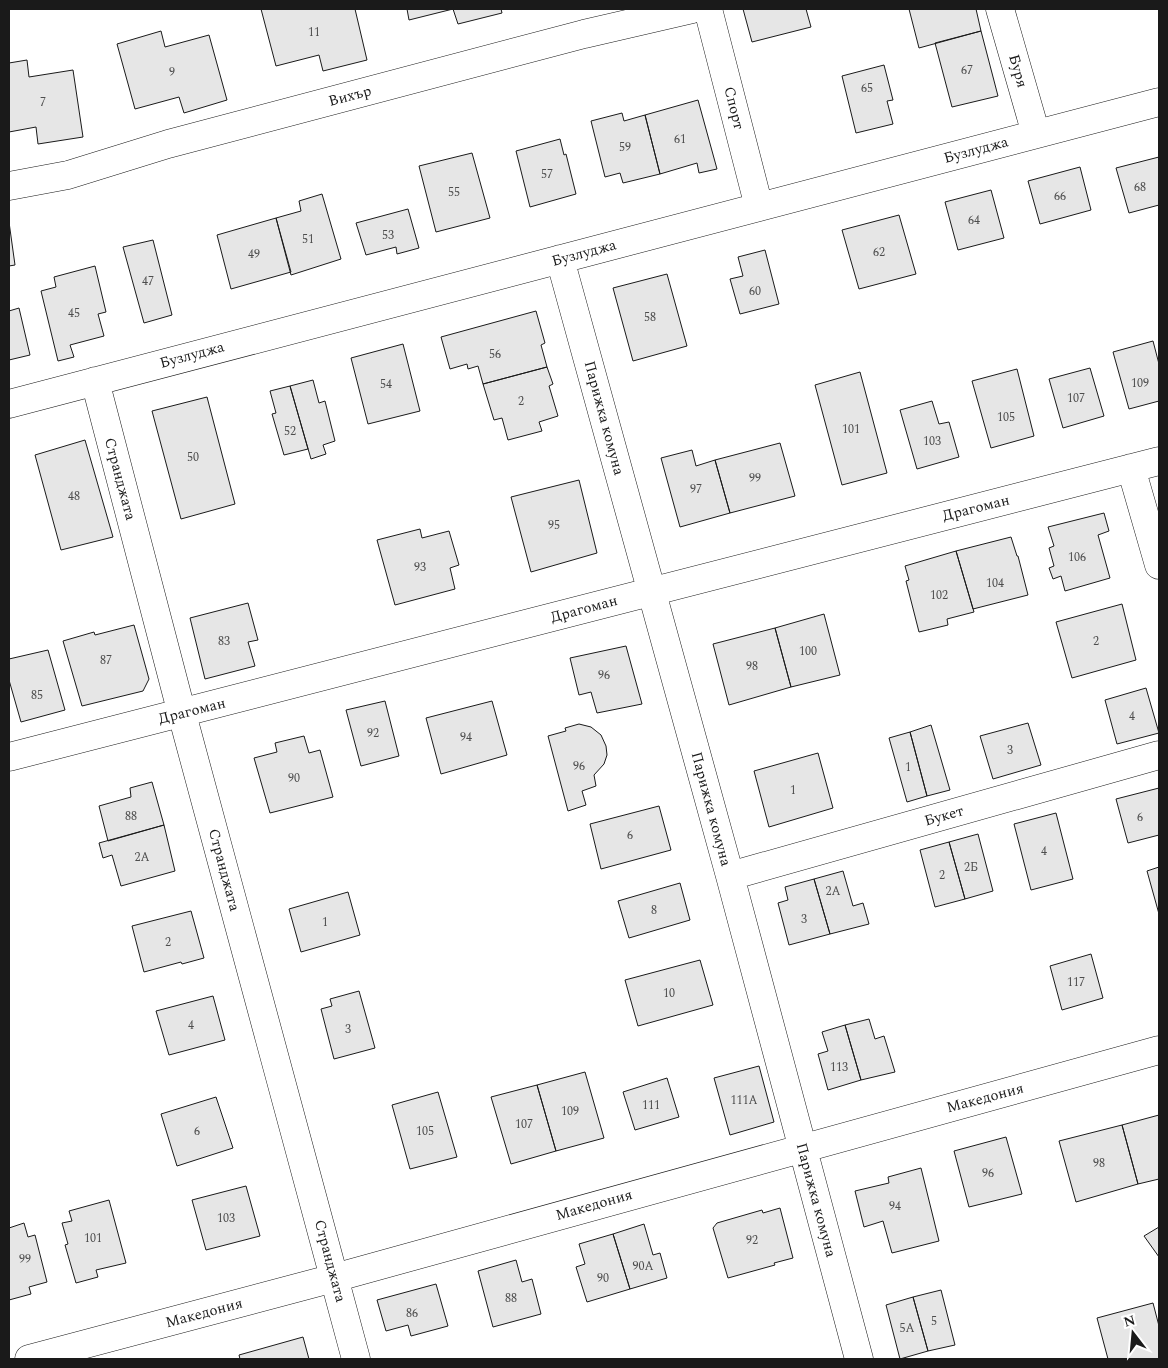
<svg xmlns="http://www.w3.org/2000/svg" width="1168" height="1368" viewBox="0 0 1168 1368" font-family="Spectral,serif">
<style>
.building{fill:#e6e6e6;stroke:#1a1a1a}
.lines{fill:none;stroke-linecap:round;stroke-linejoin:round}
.minor-casing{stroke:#1a1a1a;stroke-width:29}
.minor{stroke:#fff;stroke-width:28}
.labels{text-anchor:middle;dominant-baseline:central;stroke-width:4;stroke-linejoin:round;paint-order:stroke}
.number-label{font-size:12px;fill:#4d4d4d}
.street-label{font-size:15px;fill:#1a1a1a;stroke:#fff}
</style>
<rect width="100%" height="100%" fill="#fff"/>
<!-- building -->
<path class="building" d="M261,9H355L367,60L323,71L319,55L276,66Z
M407,9H501L502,13L458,24L453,9L409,20Z
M743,9H806L811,27L752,42Z
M909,9H976L981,31L919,48Z
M161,31L165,47L209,35L227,100L184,113L179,97L135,109L117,44Z
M981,31L998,96L952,107L935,43Z
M27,60L29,77L73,70L83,137L38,144L36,127L9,132V63Z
M884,65L893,100L887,101L893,124L856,133L842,76Z
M698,100L717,169L699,173L697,163L660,174L645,115Z
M622,113L624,121L645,115L660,174L623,183L620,173L605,177L591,121Z
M560,139L564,155L566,154L576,194L530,207L516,151Z
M472,153L490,218L436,232L419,166Z
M1159,157V205L1129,213L1116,168Z
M1080,167L1091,210L1040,224L1028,181Z
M991,190L1004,238L958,250L945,202Z
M322,194L341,259L291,275L276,218L301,211L299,201Z
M408,209L419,248L397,254L396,247L366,255L356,223Z
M899,215L916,274L859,289L842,230Z
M276,218L291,272L231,289L217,235Z
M9,222L15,265L9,266Z
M153,240L172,315L144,323L123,247Z
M765,250L779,304L740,314L730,279L743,276L738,257Z
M95,266L106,312L98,314L104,336L70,345L74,357L58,361L41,291L56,287L54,277Z
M667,274L687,346L633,361L613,288Z
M19,308L30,355L9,360V311Z
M536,311L545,343L541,345L547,367L483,384L478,366L468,369L467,364L450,369L441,337Z
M1153,341L1159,364V401L1129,409L1113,352Z
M403,344L420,411L368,424L351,358Z
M547,367L553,384L549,386L558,416L539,422L542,431L508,440L502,418L494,420L483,384Z
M1090,368L1104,416L1063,428L1049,379Z
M1017,369L1034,436L991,448L972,381Z
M860,372L887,473L842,485L815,385Z
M313,380L319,403L325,401L335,441L323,445L326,454L311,459L290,386Z
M290,386L308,449L284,455L272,414L276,413L270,391Z
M207,397L235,504L181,519L152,411Z
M932,401L939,424L949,422L959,457L917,469L900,410Z
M85,440L113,537L61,550L35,455Z
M780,443L795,496L730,513L715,460Z
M692,450L696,466L715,460L730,513L680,527L661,458Z
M579,480L597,553L531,572L511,497Z
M1104,513L1109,531L1098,535L1110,578L1065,591L1061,576L1053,579L1049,568L1054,566L1049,548L1054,546L1048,527Z
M420,529L422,538L449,531L459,565L450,568L455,589L395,605L377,540Z
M1011,537L1017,556H1018L1028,595L973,609L956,551Z
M956,551L974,612L947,619L948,625L919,632L906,581L909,580L905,566Z
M248,603L258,640L248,642L255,666L205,679L190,618Z
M1122,604L1136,660L1072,678L1056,622Z
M824,614L840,675L791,687L775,628Z
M134,625L149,679L143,691L82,706L63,641L94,632L95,635Z
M775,628L791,687L729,705L713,644Z
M626,646L642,704L597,713L591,692L579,695L570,658Z
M48,650L65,710L21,722L9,680V659Z
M1146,688L1159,733L1117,744L1105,700Z
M385,701L399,756L361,766L346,710Z
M492,701L507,755L441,774L426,718Z
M1028,723L1041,765L993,779L980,736Z
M579,724L591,727L601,735L606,746L607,755L604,764L594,775L596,786L582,791L586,805L568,811L548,736L566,731L565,728Z
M931,725L950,790L927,796L910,732Z
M910,732L927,796L907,802L889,738Z
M304,736L309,753L320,750L333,797L270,813L254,758L277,752L275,743Z
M818,753L833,808L769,827L754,771Z
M152,782L164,825L108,841L99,806L131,797L130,788Z
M1159,788V835L1128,843L1116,799Z
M659,806L671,850L601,869L590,824Z
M1056,813L1073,879L1031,890L1014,824Z
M164,825L175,871L121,886L112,855L103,858L99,843Z
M978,834L993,891L965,899L949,842Z
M949,842L965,899L935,907L920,850Z
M1159,867V914L1147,871Z
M843,871L853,906L863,903L869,924L830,934L814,879Z
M814,879L830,934L789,945L778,903L788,900L785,887Z
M680,883L690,920L629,938L618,901Z
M348,892L360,935L301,952L289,909Z
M191,911L204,958L182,964L181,962L144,972L132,926Z
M1091,954L1103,998L1062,1010L1050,966Z
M700,960L713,1005L638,1026L625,980Z
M359,991L375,1048L334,1059L321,1009L332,1006L330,999Z
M213,996L225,1040L169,1055L156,1011Z
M869,1019L875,1039L884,1036L895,1072L861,1080L845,1025Z
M845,1025L861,1080L828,1090L818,1054L828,1051L822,1032Z
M759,1066L774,1122L730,1135L714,1078Z
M585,1072L604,1138L556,1151L537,1085Z
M667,1078L679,1117L635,1130L623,1092Z
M537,1085L556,1151L511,1164L491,1097Z
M438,1092L457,1157L410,1169L392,1105Z
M216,1097L233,1148L177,1166L161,1114Z
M1159,1115V1179L1138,1184L1122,1125Z
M1122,1125L1138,1184L1076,1202L1059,1141Z
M1006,1137L1022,1194L969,1207L954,1151Z
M921,1168L939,1241L892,1253L883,1221L864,1227L855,1191L889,1183L888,1177Z
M246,1186L260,1236L206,1250L192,1200Z
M109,1200L126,1263L96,1270L98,1277L76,1283L65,1245L68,1244L62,1223L72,1221L69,1211Z
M780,1208L793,1258L774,1263L775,1265L728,1278L713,1228L717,1223L762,1210L763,1213Z
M24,1223L28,1237L35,1235L47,1282L29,1287L31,1294L9,1300V1228Z
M644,1224L653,1255L660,1253L667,1278L630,1289L613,1234Z
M1159,1227V1257L1144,1236Z
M613,1234L630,1289L587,1302L576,1267L585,1264L579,1244Z
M516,1260L522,1282L532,1279L541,1314L493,1327L478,1271Z
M436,1284L448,1326L411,1336L408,1325L386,1331L377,1300Z
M941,1290L955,1345L928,1351L913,1297Z
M913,1297L928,1351L900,1359L886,1305Z
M1153,1303L1159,1326V1359H1108L1097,1318Z
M303,1337L309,1359H240L239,1355Z"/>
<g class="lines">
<defs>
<path id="minor" d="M708,9L759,207
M1000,9L1036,134
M9,186L68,175L168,144L584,34L692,9
M560,259L730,876L859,1359
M95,381L182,714L356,1359
M9,404L1159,102
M1131,468L1159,565
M9,757L1159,461
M730,876L1159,755
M29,1359L334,1278L1159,1050"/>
</defs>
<!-- minor casing -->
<use href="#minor" class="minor-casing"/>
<!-- minor -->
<use href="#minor" class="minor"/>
</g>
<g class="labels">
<!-- number labels -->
<g class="number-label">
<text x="314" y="32">11</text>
<text x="967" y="70">67</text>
<text x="172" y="72">9</text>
<text x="867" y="88">65</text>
<text x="43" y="102">7</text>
<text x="680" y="139">61</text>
<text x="625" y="147">59</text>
<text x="547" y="174">57</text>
<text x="1140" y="187">68</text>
<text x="454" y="192">55</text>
<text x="1060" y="196">66</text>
<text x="974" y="220">64</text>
<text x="388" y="235">53</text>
<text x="308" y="239">51</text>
<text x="879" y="252">62</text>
<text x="254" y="254">49</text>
<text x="148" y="281">47</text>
<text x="755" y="291">60</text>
<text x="74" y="313">45</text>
<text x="650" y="317">58</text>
<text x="495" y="354">56</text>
<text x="1140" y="383">109</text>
<text x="386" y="384">54</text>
<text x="1076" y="398">107</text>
<text x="521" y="401">2</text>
<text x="1006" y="417">105</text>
<text x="851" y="429">101</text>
<text x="290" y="431">52</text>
<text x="932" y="441">103</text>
<text x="193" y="457">50</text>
<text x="755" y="478">99</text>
<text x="696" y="489">97</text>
<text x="74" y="496">48</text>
<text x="554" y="525">95</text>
<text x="1077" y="557">106</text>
<text x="420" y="567">93</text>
<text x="995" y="583">104</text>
<text x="939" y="595">102</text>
<text x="224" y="641">83</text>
<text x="1096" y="641">2</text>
<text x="808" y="651">100</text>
<text x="106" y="660">87</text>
<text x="752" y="666">98</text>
<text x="604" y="675">96</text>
<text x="37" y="695">85</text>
<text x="1132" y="716">4</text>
<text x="373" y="733">92</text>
<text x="466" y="737">94</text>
<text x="1010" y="750">3</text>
<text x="579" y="766">96</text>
<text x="908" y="767">1</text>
<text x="294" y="778">90</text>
<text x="793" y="790">1</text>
<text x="131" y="816">88</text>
<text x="1140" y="817">6</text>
<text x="630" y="835">6</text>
<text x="1044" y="851">4</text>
<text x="142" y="857">2А</text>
<text x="971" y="867">2Б</text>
<text x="942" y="875">2</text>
<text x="833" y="891">2А</text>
<text x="654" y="910">8</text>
<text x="804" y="919">3</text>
<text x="325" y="922">1</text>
<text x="168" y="942">2</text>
<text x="1076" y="982">117</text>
<text x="669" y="993">10</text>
<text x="191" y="1025">4</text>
<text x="348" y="1029">3</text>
<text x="839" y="1067">113</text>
<text x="744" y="1100">111А</text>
<text x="651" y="1105">111</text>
<text x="570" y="1111">109</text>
<text x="524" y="1124">107</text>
<text x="197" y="1131">6</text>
<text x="425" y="1131">105</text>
<text x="1099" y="1163">98</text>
<text x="988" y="1173">96</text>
<text x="895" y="1206">94</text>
<text x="226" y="1218">103</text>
<text x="93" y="1238">101</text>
<text x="752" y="1240">92</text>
<text x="25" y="1259">99</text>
<text x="643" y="1266">90А</text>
<text x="603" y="1278">90</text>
<text x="511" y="1298">88</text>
<text x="412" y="1313">86</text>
<text x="934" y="1321">5</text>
<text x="907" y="1328">5А</text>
</g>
<!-- street labels -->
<g class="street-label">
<text transform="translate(1018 71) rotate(74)">Буря</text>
<text transform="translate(350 96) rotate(-15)">Вихър</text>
<text transform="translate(734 108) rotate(76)">Спорт</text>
<text transform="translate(976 150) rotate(-15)">Бузлуджа</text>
<text transform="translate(584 253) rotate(-15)">Бузлуджа</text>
<text transform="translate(192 355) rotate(-15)">Бузлуджа</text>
<text transform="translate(604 418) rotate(75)">Парижка комуна</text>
<text transform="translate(120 479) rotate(75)">Странджата</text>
<text transform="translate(976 508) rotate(-14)">Драгоман</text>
<text transform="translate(584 609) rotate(-15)">Драгоман</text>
<text transform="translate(192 711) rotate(-14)">Драгоман</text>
<text transform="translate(711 809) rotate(75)">Парижка комуна</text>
<text transform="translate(944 816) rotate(-16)">Букет</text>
<text transform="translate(224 870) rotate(75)">Странджата</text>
<text transform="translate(985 1098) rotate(-15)">Македония</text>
<text transform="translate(816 1200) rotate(75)">Парижка комуна</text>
<text transform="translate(594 1205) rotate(-16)">Македония</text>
<text transform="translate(330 1261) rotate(75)">Странджата</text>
<text transform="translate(204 1313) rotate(-15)">Македония</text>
</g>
</g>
<!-- border -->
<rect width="1168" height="1368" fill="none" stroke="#1a1a1a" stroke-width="20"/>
<!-- north arrow -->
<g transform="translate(1133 1333) rotate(344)" stroke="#ffffff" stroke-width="4" paint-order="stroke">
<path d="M0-4L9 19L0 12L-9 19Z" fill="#1a1a1a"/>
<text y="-8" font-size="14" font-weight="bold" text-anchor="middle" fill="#1a1a1a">N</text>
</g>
</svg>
